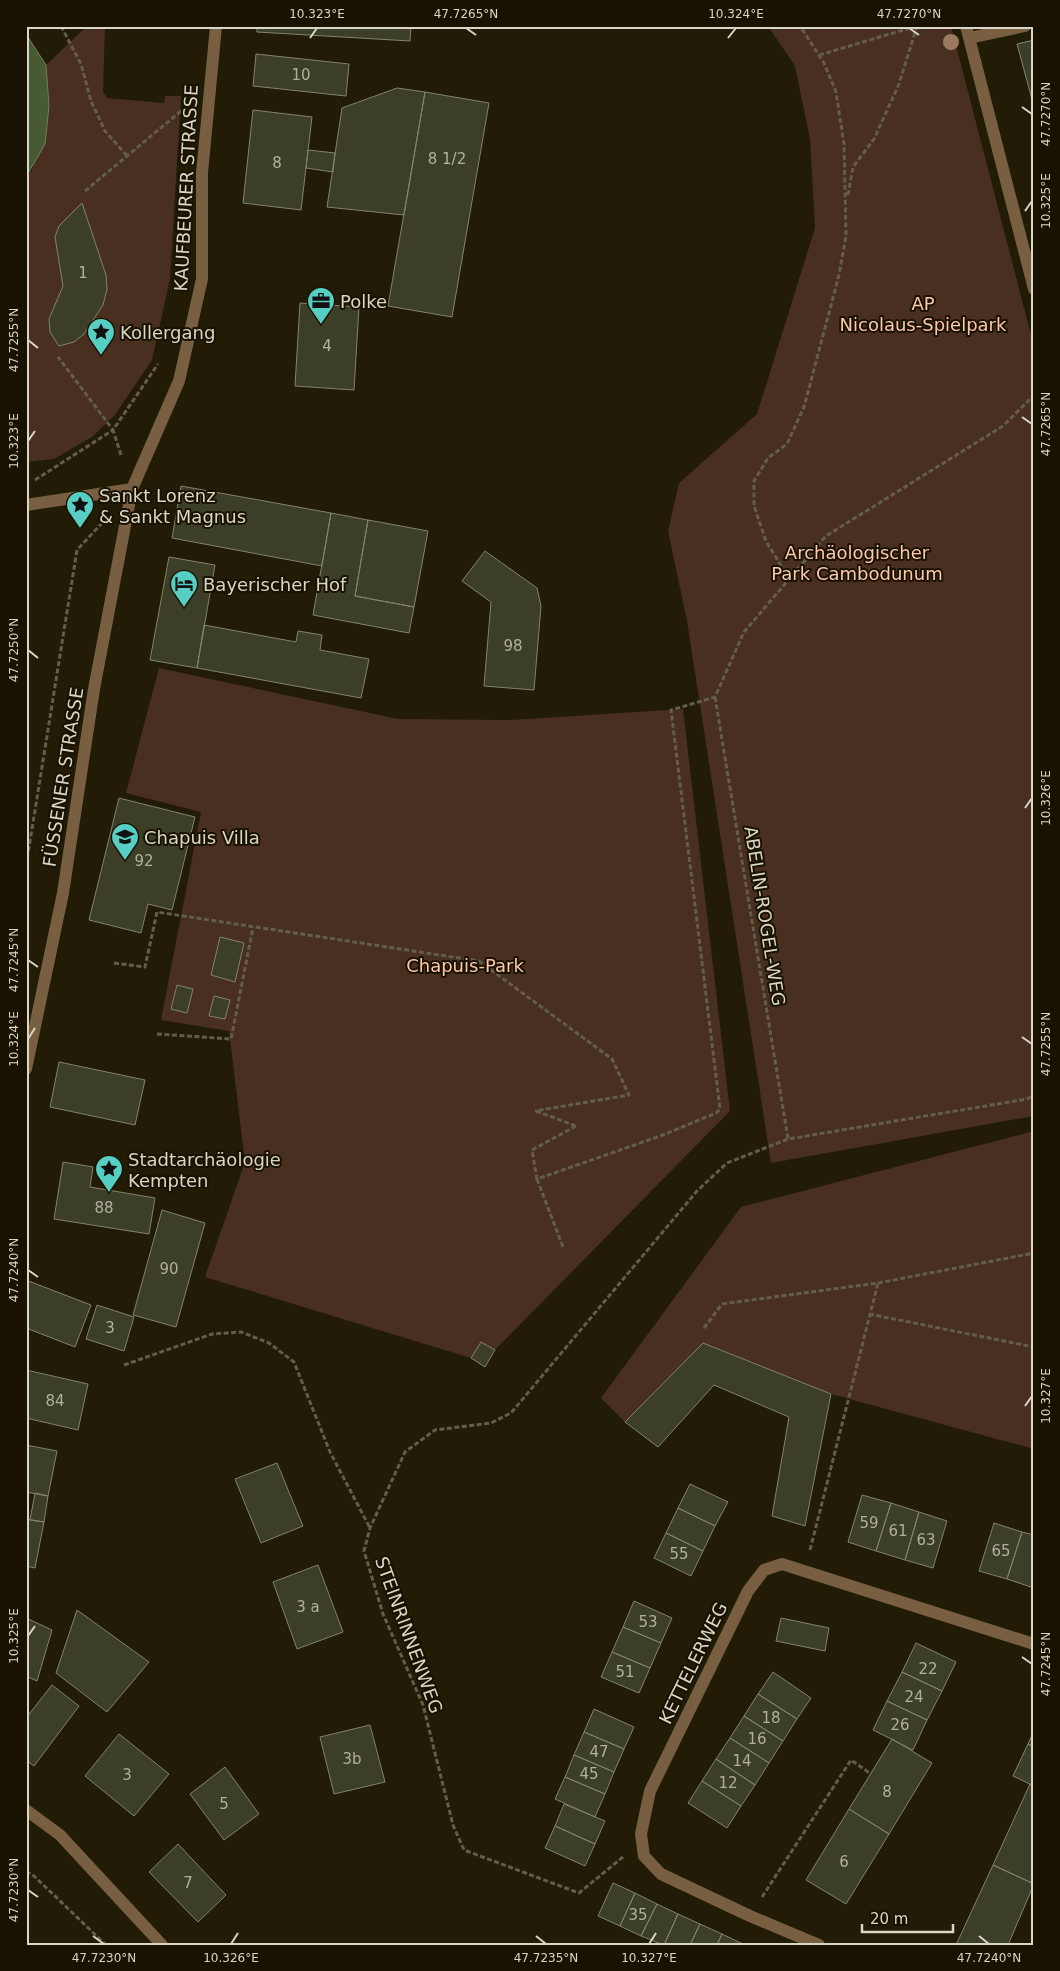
<svg xmlns="http://www.w3.org/2000/svg" width="1060" height="1971" viewBox="0 0 1060 1971" font-family="'DejaVu Sans',sans-serif">
<style>
.green{fill:#482f20}
.water{fill:#485a34;stroke:#747f60}
.building{fill:#3d3e27;stroke:#82846a}
.lines{fill:none;stroke-linecap:round;stroke-linejoin:round}
.path{stroke:#635d4a;stroke-width:3;stroke-dasharray:5 2.5;stroke-linecap:butt}
.minor{stroke:#785f41;stroke-width:12}
.tree{fill:#9b7b5f}
.ticks{fill:none;stroke:#d9d5c7;stroke-width:2}
.labels{text-anchor:middle;dominant-baseline:central;stroke-width:4;stroke-linejoin:round;paint-order:stroke}
.number-label{font-size:15px;fill:#b2af9f}
.street-label{font-size:18px;fill:#d9d5c7;stroke:#191200}
.poi-label{font-size:18px;fill:#d9d5c7;stroke:#191200;text-anchor:start}
.park-label{font-size:18px;fill:#fec9a9;stroke:#191200}
.neatline{fill:none;stroke:#d9d5c7;stroke-width:2}
.ticks-label{font-size:12px;text-anchor:middle;fill:#d9d5c7}
</style>
<rect width="100%" height="100%" fill="#221b05"/>
<!-- green -->
<path class="green" d="M87,26H105L103,92L107,98L164,103L165,96H181L170,279L152,360L115,415L92,437L54,459L26,462V177L32,170L49,106L46,65Z
M768,26H951L1030,331L1034,335V1116L771,1163L687,621L668,531L679,483L757,414L815,228L810,139L795,66Z
M159,668L398,719L512,720L683,709L730,1111L495,1350L481,1342L471,1358L205,1277L245,1162L229,1031L161,1020L201,812L126,793Z
M1034,1131V1449L831,1394L703,1343L625,1422L601,1398L741,1207Z"/>
<!-- water -->
<path class="water" d="M26,34L46,65L49,106L45,144L26,177Z"/>
<!-- building -->
<path class="building" d="M257,26H411L410,41L257,32Z
M1034,40V107L1017,44Z
M256,54L349,64L346,96L253,86Z
M397,88L425,92L404,215L327,207L342,108Z
M425,92L489,103L452,317L388,306Z
M253,110L312,117L301,210L243,203Z
M308,150L335,153L333,172L306,168Z
M82,203L106,275L107,289L103,305L84,334L74,342L59,346L50,332L49,319L63,286L55,237L59,226Z
M300,303L359,307L354,390L295,386Z
M181,486L331,513L322,566L172,538Z
M331,513L368,520L355,596L414,607L409,633L313,615Z
M368,520L428,531L414,607L355,596Z
M485,551L537,588L541,606L534,690L484,686L491,602L462,581Z
M169,557L215,565L197,668L150,660Z
M204,625L296,642L298,631L322,635L320,650L369,659L361,698L197,668Z
M119,798L195,817L172,910L148,904L141,933L89,920Z
M220,937L244,943L235,982L211,975Z
M177,985L193,989L187,1013L171,1009Z
M214,996L230,1000L225,1019L209,1016Z
M59,1062L145,1080L135,1125L50,1107Z
M63,1162L93,1167L90,1187L155,1198L149,1234L54,1219Z
M162,1210L205,1223L176,1327L133,1315Z
M26,1280L91,1305L75,1347L26,1328Z
M97,1305L134,1317L124,1351L86,1339Z
M481,1342L495,1350L485,1367L471,1358Z
M703,1343L831,1394L805,1526L772,1516L789,1417L714,1385L658,1447L625,1422Z
M26,1370L88,1384L78,1430L26,1418Z
M26,1445L57,1451L48,1496L26,1492Z
M277,1463L303,1526L261,1543L235,1479Z
M690,1484L728,1502L715,1526L678,1508Z
M35,1493L48,1496L44,1522L30,1520Z
M862,1495L891,1503L876,1551L848,1542Z
M891,1503L919,1512L905,1560L876,1551Z
M678,1508L715,1526L703,1551L666,1533Z
M919,1512L947,1521L933,1568L905,1560Z
M26,1519L44,1522L35,1568L26,1566Z
M994,1523L1022,1532L1007,1579L979,1571Z
M1022,1532L1034,1535V1588L1007,1579Z
M666,1533L703,1551L691,1576L654,1558Z
M318,1565L343,1632L297,1649L273,1582Z
M634,1601L672,1618L661,1643L623,1627Z
M77,1610L149,1662L107,1712L56,1673Z
M26,1618L52,1630L37,1681L26,1676Z
M781,1618L829,1628L825,1651L776,1641Z
M623,1627L661,1643L650,1668L612,1652Z
M916,1643L956,1662L942,1691L902,1672Z
M612,1652L650,1668L639,1693L601,1677Z
M773,1672L811,1698L797,1719L758,1694Z
M902,1672L942,1691L927,1720L887,1701Z
M52,1685L79,1706L34,1766L26,1760V1718Z
M758,1694L797,1719L783,1741L744,1716Z
M887,1701L927,1720L913,1750L873,1730Z
M594,1709L634,1727L624,1749L584,1732Z
M744,1716L783,1741L769,1763L730,1738Z
M370,1725L385,1782L334,1794L320,1737Z
M1034,1731V1747L1028,1744Z
M584,1732L624,1749L614,1772L574,1755Z
M119,1734L169,1774L134,1816L85,1776Z
M730,1738L769,1763L755,1785L716,1759Z
M892,1739L932,1763L889,1834L849,1809Z
M1028,1744L1034,1747V1786L1013,1776Z
M574,1755L614,1772L605,1794L565,1777Z
M716,1759L755,1785L741,1806L702,1781Z
M225,1767L259,1814L224,1840L190,1794Z
M565,1777L605,1794L595,1817L555,1799Z
M702,1781L741,1806L727,1828L688,1803Z
M1030,1784L1034,1786V1884L993,1865Z
M564,1804L605,1821L595,1844L555,1826Z
M849,1809L889,1834L846,1904L806,1880Z
M555,1826L595,1844L585,1866L545,1848Z
M178,1844L226,1895L198,1922L149,1872Z
M993,1865L1034,1884L1008,1945H956Z
M613,1883L635,1893L620,1926L598,1916Z
M635,1893L657,1904L641,1936L620,1926Z
M657,1904L678,1914L664,1945L641,1936Z
M678,1914L700,1924L690,1945H664Z
M700,1924L722,1934L717,1945H690Z
M722,1934L743,1944V1945H717Z"/>
<g class="lines">
<!-- path -->
<path class="path" d="M61,26L81,64L91,101L105,131L127,156
M819,55L917,26
M85,191L181,111L187,110
M848,195L853,167L874,139L899,84L917,26
M121,455L113,430L158,364
M35,480L113,430L58,357
M789,579L766,541L754,506V481L768,458L787,444L804,407L839,275L846,236L844,144L836,92L824,63L800,26
M715,697L788,1139
M26,866L77,550L102,523
M114,963L145,967L157,912L479,961L612,1059L629,1095L535,1111
M157,1034L231,1039L253,928
M536,1111L576,1126
M576,1126L532,1150L537,1179L663,1135L716,1113L720,1109L671,710L715,697L744,632L826,536L1003,426L1034,395
M537,1179L563,1247
M869,1314L1034,1347
M704,1328L722,1304L878,1283L1034,1253
M124,1365L212,1334L241,1332L269,1343L294,1362L330,1452L370,1528
M810,1550L878,1283
M623,1857L579,1893L464,1850L453,1825L423,1705L383,1614L364,1551L370,1528L405,1452L435,1430L491,1423L511,1413L697,1191L727,1163L788,1139L1027,1099L1034,1095
M26,1871L34,1876L106,1945
M762,1897L851,1760L871,1774"/>
<!-- minor -->
<path class="minor" d="M966,26L1034,289
M969,38L1025,26
M26,505L132,489
M26,1069L63,893L94,689L132,489L179,381L202,279V173L216,26
M26,1810L60,1835L162,1945
M819,1945L750,1916L661,1874L644,1856L641,1834L650,1791L748,1591L764,1570L782,1564L1034,1644"/>
</g>
<!-- trees -->
<circle class="tree" cx="951" cy="42" r="8"/>
<!-- ticks -->
<path class="ticks" d="M466,28L476,35M909,28L919,35M310,38L317,28M728,38L736,28M1022,107L1032,114M1025,211L1032,201M28,340L38,348M1022,417L1032,424M28,441L35,431M28,650L38,658M1025,808L1032,798M28,960L38,967M1022,1037L1032,1044M28,1039L35,1028M28,1270L38,1277M1025,1406L1032,1396M28,1636L35,1626M1022,1657L1032,1664M28,1890L38,1897M93,1936L104,1944M536,1936L546,1944M979,1936L989,1944M231,1944L238,1933M649,1944L656,1933"/>
<!-- icons -->
<defs>
<symbol id="office-pin" viewBox="-11 -11 22 30"><path d="M0 17L-7.5 6A9.5 9.5 0 1 1 7.5 6Z" fill="#56cec4" stroke="#191200"/><path d="M-6-3h4V-5.5h4V-3h4V5H-6ZM-1-4.5V-3h2v-1.5ZM-6 0V1H6V0Z" fill="#111"/></symbol>
<symbol id="sight-pin" viewBox="-11 -11 22 30"><path d="M0 17L-7.5 6A9.5 9.5 0 1 1 7.5 6Z" fill="#56cec4" stroke="#191200"/><path d="M0-6L1.8-2.2L6-1.7L2.9 1.2L3.7 5.4L0 3.3L-3.7 5.4L-2.9 1.2L-6-1.7L-1.8-2.2Z" fill="#111"/></symbol>
<symbol id="hotel-pin" viewBox="-11 -11 22 30"><path d="M0 17L-7.5 6A9.5 9.5 0 1 1 7.5 6Z" fill="#56cec4" stroke="#191200"/><path d="M-6-4.5h1.5V1H6V5H4.5V3h-9V5H-6ZM-4 0a1.8 1.8 0 1 1 3.6 0ZM.5 0V-2.5h3Q6-2.5 6 0Z" fill="#111"/></symbol>
<symbol id="school-pin" viewBox="-11 -11 22 30"><path d="M0 17L-7.5 6A9.5 9.5 0 1 1 7.5 6Z" fill="#56cec4" stroke="#191200"/><path d="M0-5L7-2L0 1L-7-2ZM-4 1L0 2.5L4 1V4Q0 6-4 4Z" fill="#111"/></symbol>
</defs>
<g fill-rule="evenodd">
<use href="#office-pin" x="305" y="285" width="32" height="43"/>
<use href="#sight-pin" x="85" y="316" width="32" height="43"/>
<use href="#sight-pin" x="64" y="489" width="32" height="43"/>
<use href="#hotel-pin" x="168" y="568" width="32" height="43"/>
<use href="#school-pin" x="109" y="821" width="32" height="43"/>
<use href="#sight-pin" x="93" y="1153" width="32" height="43"/>
</g>
<g class="labels">
<!-- number labels -->
<g class="number-label">
<text x="301" y="75">10</text>
<text x="447" y="159">8 1/2</text>
<text x="277" y="163">8</text>
<text x="83" y="273">1</text>
<text x="327" y="346">4</text>
<text x="513" y="646">98</text>
<text x="144" y="861">92</text>
<text x="104" y="1208">88</text>
<text x="169" y="1269">90</text>
<text x="110" y="1328">3</text>
<text x="55" y="1401">84</text>
<text x="869" y="1523">59</text>
<text x="898" y="1531">61</text>
<text x="926" y="1540">63</text>
<text x="1001" y="1551">65</text>
<text x="679" y="1554">55</text>
<text x="308" y="1607">3 a</text>
<text x="648" y="1622">53</text>
<text x="928" y="1669">22</text>
<text x="625" y="1672">51</text>
<text x="914" y="1697">24</text>
<text x="771" y="1718">18</text>
<text x="900" y="1725">26</text>
<text x="757" y="1739">16</text>
<text x="599" y="1752">47</text>
<text x="352" y="1759">3b</text>
<text x="742" y="1761">14</text>
<text x="589" y="1774">45</text>
<text x="127" y="1775">3</text>
<text x="728" y="1783">12</text>
<text x="887" y="1792">8</text>
<text x="224" y="1804">5</text>
<text x="844" y="1862">6</text>
<text x="188" y="1883">7</text>
<text x="638" y="1915">35</text>
</g>
<!-- street labels -->
<g class="street-label">
<text transform="translate(186 188) rotate(-87)">KAUFBEURER STRASSE</text>
<text transform="translate(63 777) rotate(-81)">FÜSSENER STRASSE</text>
<text transform="translate(765 916) rotate(81)">ABELIN-ROGEL-WEG</text>
<text transform="translate(409 1635) rotate(70)">STEINRINNENWEG</text>
<text transform="translate(693 1663) rotate(-64)">KETTELERWEG</text>
</g>
<!-- poi labels -->
<g class="poi-label">
<text x="340" y="301">Polke</text>
<text x="120" y="332">Kollergang</text>
<text x="99" y="495">Sankt Lorenz<tspan x="99" dy="21">&amp; Sankt Magnus</tspan></text>
<text x="203" y="584">Bayerischer Hof</text>
<text x="144" y="837">Chapuis Villa</text>
<text x="128" y="1159">Stadtarchäologie<tspan x="128" dy="21">Kempten</tspan></text>
</g>
<!-- park labels -->
<g class="park-label">
<text x="923" y="303">AP<tspan x="923" dy="21">Nicolaus-Spielpark</tspan></text>
<text x="857" y="552">Archäologischer<tspan x="857" dy="21">Park Cambodunum</tspan></text>
<text x="465" y="965">Chapuis-Park</text>
</g>
</g>
<!-- border -->
<rect width="1060" height="1971" fill="none" stroke="#191200" stroke-width="55"/>
<!-- scale -->
<path d="M862 1924v8h91v-8" fill="none" stroke="#d9d5c7" stroke-width="2.5"/>
<text x="870" y="1924" font-size="15" fill="#d9d5c7" stroke="#191200" stroke-width="4" paint-order="stroke">20 m</text>
<rect x="28" y="28" width="1004" height="1916" class="neatline"/>
<g class="ticks-label">
<text x="317" y="18">10.323°E</text>
<text x="466" y="18">47.7265°N</text>
<text x="736" y="18">10.324°E</text>
<text x="909" y="18">47.7270°N</text>
<text transform="translate(1046 114) rotate(-90)" y="4">47.7270°N</text>
<text transform="translate(1046 201) rotate(-90)" y="4">10.325°E</text>
<text transform="translate(14 340) rotate(-90)" y="4">47.7255°N</text>
<text transform="translate(1046 424) rotate(-90)" y="4">47.7265°N</text>
<text transform="translate(14 441) rotate(-90)" y="4">10.323°E</text>
<text transform="translate(14 650) rotate(-90)" y="4">47.7250°N</text>
<text transform="translate(1046 798) rotate(-90)" y="4">10.326°E</text>
<text transform="translate(14 960) rotate(-90)" y="4">47.7245°N</text>
<text transform="translate(14 1039) rotate(-90)" y="4">10.324°E</text>
<text transform="translate(1046 1044) rotate(-90)" y="4">47.7255°N</text>
<text transform="translate(14 1270) rotate(-90)" y="4">47.7240°N</text>
<text transform="translate(1046 1396) rotate(-90)" y="4">10.327°E</text>
<text transform="translate(14 1636) rotate(-90)" y="4">10.325°E</text>
<text transform="translate(1046 1664) rotate(-90)" y="4">47.7245°N</text>
<text transform="translate(14 1890) rotate(-90)" y="4">47.7230°N</text>
<text x="104" y="1962">47.7230°N</text>
<text x="231" y="1962">10.326°E</text>
<text x="546" y="1962">47.7235°N</text>
<text x="649" y="1962">10.327°E</text>
<text x="989" y="1962">47.7240°N</text>
</g>
</svg>
